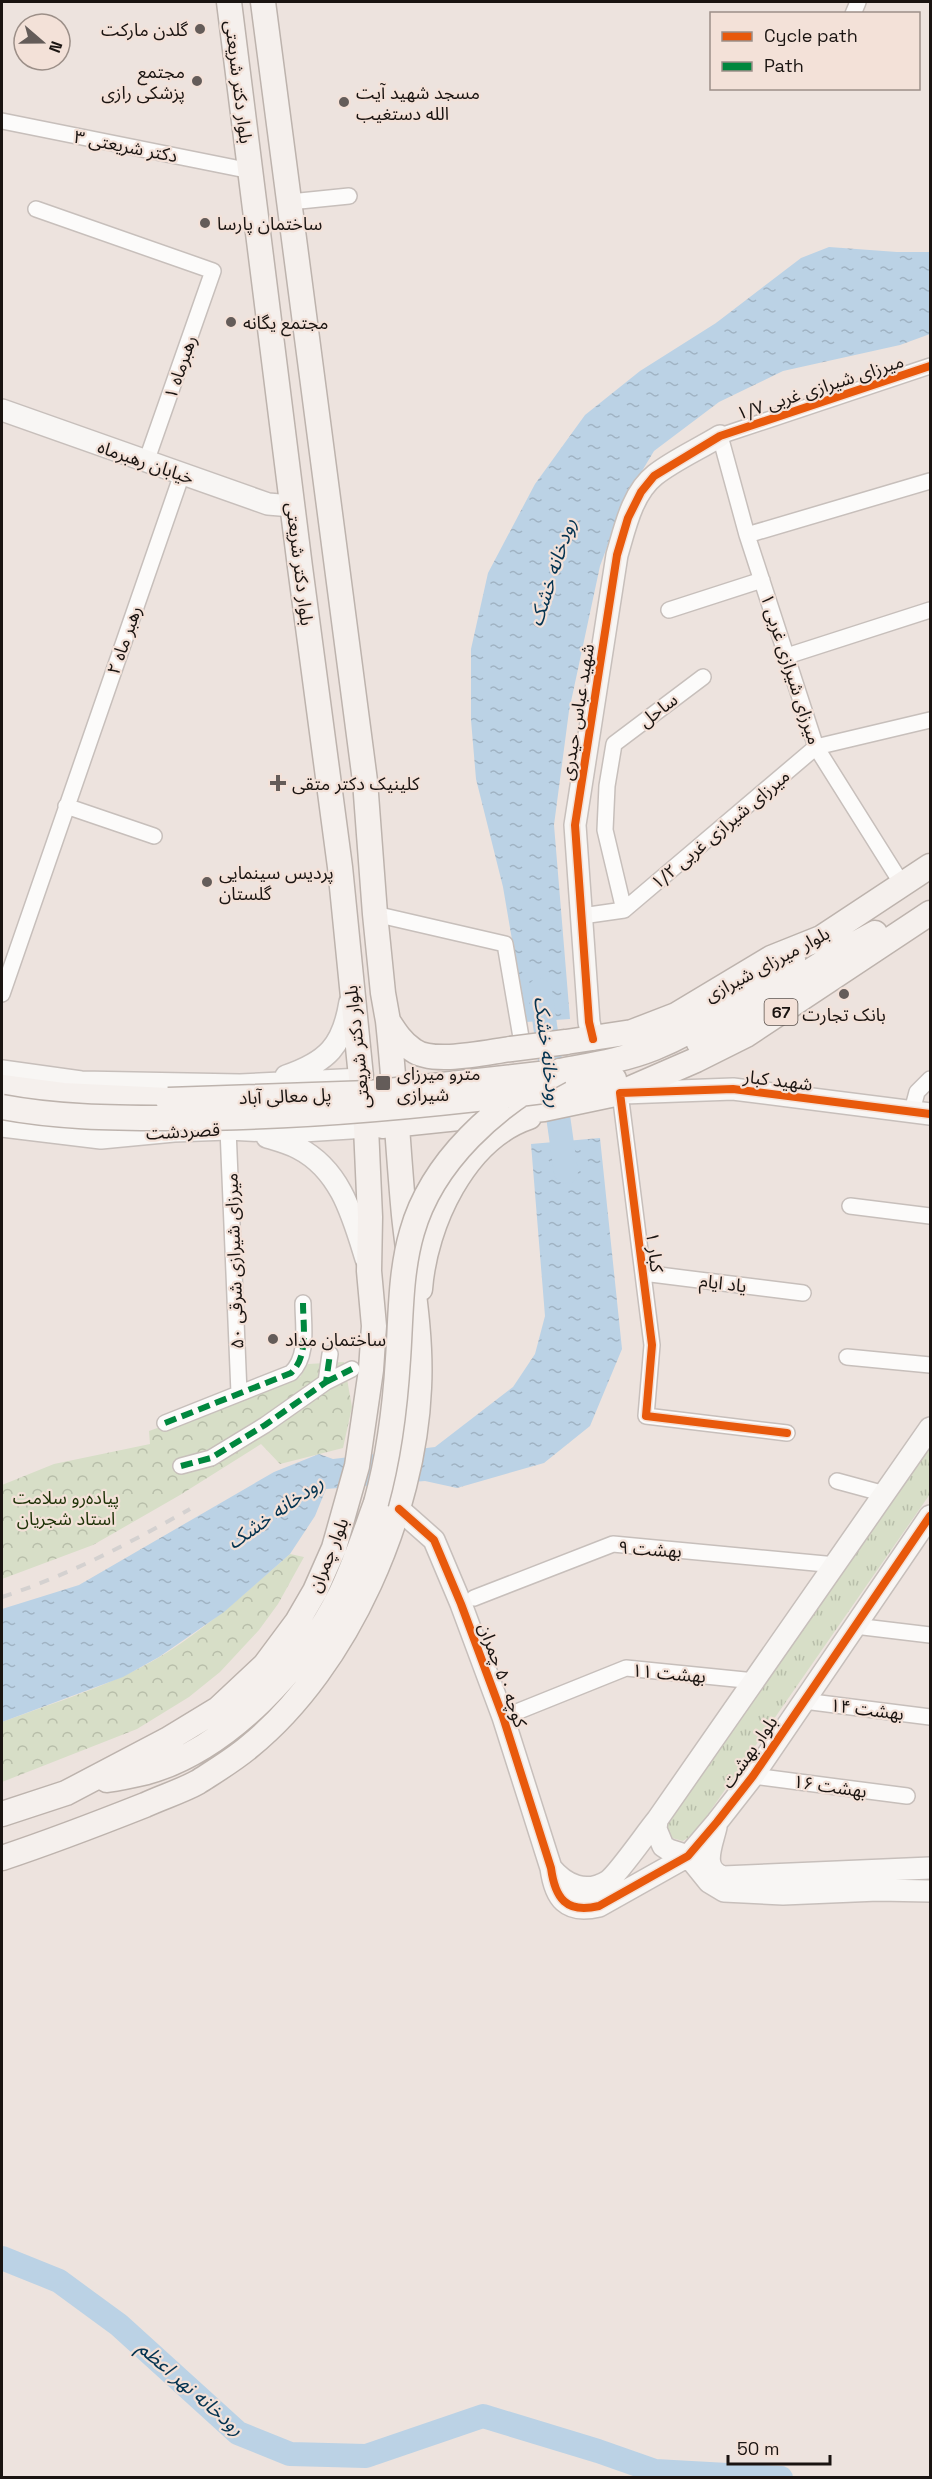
<svg xmlns="http://www.w3.org/2000/svg" width="932" height="2479" viewBox="0 0 932 2479" font-family="'Space Grotesk','Noto Sans Arabic',sans-serif">
<style>
.grass{fill:url(#grass-tufts)}
.park{fill:url(#park-crowns)}
.water{fill:url(#water-ripples)}
.lines{fill:none;stroke-linecap:round;stroke-linejoin:round}
.river{stroke:#bbd2e5;stroke-width:24}
.street-casing{stroke:#c7bfbb;stroke-width:18}
.secondary-casing{stroke:#c7bfbb;stroke-width:24}
.primary-casing{stroke:#bdb3ad;stroke-width:27}
.street{stroke:#fcfbfa;stroke-width:15}
.secondary{stroke:#f8f6f4;stroke-width:21}
.primary{stroke:#f5f0ed;stroke-width:24}
.rail{stroke:#d4d1d0;stroke-width:4;stroke-dasharray:10 10;stroke-linecap:butt}
.primary-bridge-casing{stroke:#bdb3ad;stroke-width:27;stroke-linecap:butt}
.primary-bridge{stroke:#f5f0ed;stroke-width:24}
.quiet{stroke:#00873e;stroke-width:6;stroke-dasharray:12 6;stroke-linecap:butt}
.cycleway-casing{stroke:#f3e1d8;stroke-width:11}
.cycleway{stroke:#e8590c;stroke-width:8}
.poi-dot{fill:#645c59;stroke:#f3e1d8;stroke-width:2}
.labels{text-anchor:middle;dominant-baseline:central;stroke-width:4.5;stroke-linejoin:round;paint-order:stroke}
.shield{fill:#f3e1d8;stroke:#5b524d;stroke-width:1.5}
.shield-label{font-size:16px;font-weight:bold;fill:#1a1411}
.poi-label{font-size:18px;fill:#1a1411;stroke:#f3e1d8;text-anchor:start}
.street-label{font-size:18px;fill:#1a1411;stroke:#f3e1d8}
.park-label{font-size:18px;fill:#1e3207;stroke:#f3e1d8}
.water-label{font-size:20px;font-style:italic;fill:#043350;stroke:#f3e1d8}
</style>
<defs>
<pattern id="grass-tufts" width="24" height="20" patternUnits="userSpaceOnUse" patternTransform="scale(1.5)"><rect width="24" height="20" fill="#d7dec7"/><path d="M3 7l-1-3M5 7V3M7 7l1-3M15 17l-1-3M17 17v-4M19 17l1-3" fill="none" stroke="#b8beaa"/></pattern>
<pattern id="park-crowns" width="20" height="18" patternUnits="userSpaceOnUse" patternTransform="scale(1.5)"><rect width="20" height="18" fill="#d7dec7"/><path d="M2 6a3 3 0 1 1 6 0M12 15a3 3 0 1 1 6 0" fill="none" stroke="#b8beaa"/></pattern>
<pattern id="water-ripples" width="26" height="14" patternUnits="userSpaceOnUse" patternTransform="scale(1.5)"><rect width="26" height="14" fill="#bbd2e5"/><path d="M2 4q2-2 4 0t4 0M15 11q2-2 4 0t4 0" fill="none" stroke="#a0b3c3"/></pattern>
</defs>
<rect width="100%" height="100%" fill="#ede3de"/>
<!-- grass -->
<path class="grass" d="M930,1437V1494L695,1833L683,1841L672,1838L667,1834L665,1821Z"/>
<!-- park -->
<path class="park" d="M344,1362L352,1407L343,1448L280,1464L261,1444L180,1495L93,1545L2,1579V1485L54,1464L150,1444L149,1431L300,1377L308,1364Z
M290,1554L304,1557L278,1604L259,1630L220,1672L189,1697L137,1729L2,1782V1722C42,1707 84,1694 123,1676C186,1648 238,1599 290,1554Z"/>
<!-- water -->
<path class="water" d="M829,247L897,252H930V334L900,345L783,371L719,402L654,451L624,501L600,566L569,711L554,825L570,1019L526,1022L503,887L476,779L471,720V649L488,573L535,484L585,415L640,371L716,323L801,258Z
M600,1138L622,1349L590,1426L544,1463L457,1488L425,1481L326,1489L315,1516L290,1554L224,1612L159,1657L123,1677L2,1722V1609L79,1585L274,1472L319,1454L333,1459L435,1447L513,1387L535,1354L545,1316L531,1144Z"/>
<g class="lines">
<!-- river -->
<path class="river" d="M540,990L566,1172
M2,2258L59,2281L119,2325L238,2433L290,2454L366,2456L483,2416L598,2451L655,2471L781,2478"/>
<defs>
<path id="street" d="M853,14L858,2
M2,121L251,171
M290,202L349,196
M36,209L213,271L146,462
M747,535L930,481
M669,610L762,580
M787,656L930,610
M66,806L154,836
M902,884L816,747L747,535L720,436L930,366
M624,910L816,747L930,720
M624,910L605,830L607,786L614,744L703,677
M375,914L505,944L523,1049
M582,916L624,910
M2,994L182,474
M620,1093L652,1345L646,1416L787,1433
M912,1111L917,1092L930,1079
M228,1129L239,1393
M850,1206L930,1216
M643,1273L803,1293
M847,1357L930,1365
M326,1382L352,1369
M165,1423L291,1373C309,1356 303,1326 303,1303
M181,1466L211,1458L265,1425L326,1382L330,1354
M837,1481L885,1494
M474,1598L613,1544L836,1565
M855,1626L930,1635
M804,1701L930,1717
M519,1711L626,1668L755,1681
M753,1776L907,1796"/>
<path id="secondary" d="M2,410L268,504L292,506
M593,1039L589,1022L575,825L617,555C625,528 632,493 655,475C674,460 699,449 720,436
M2,1071L81,1082L240,1085L362,1079
M286,1076C327,1062 343,1046 350,1002
M624,1093L733,1089L930,1114
M2,1126L101,1138L174,1131L228,1129L287,1132L366,1127
M267,1137C277,1140 288,1143 298,1148C341,1170 353,1217 366,1259
M399,1509L434,1540L461,1604L503,1717L551,1868C555,1898 566,1914 599,1906L688,1856L717,1822L753,1776L930,1516
M657,1820L656,1829L663,1846L669,1850L688,1856L709,1882L724,1891L783,1894L878,1890L930,1891
M716,1827C712,1845 700,1869 723,1877L930,1868
M551,1868C565,1885 586,1895 608,1881C618,1874 647,1832 657,1820L930,1428"/>
<path id="primary" d="M388,1021C395,1032 402,1043 413,1050C433,1065 487,1052 511,1049
M566,1042L632,1032L676,1015L771,958L821,938L930,866
M699,1043L838,953L875,933
M560,1071C591,1065 624,1060 654,1048C706,1027 749,994 793,959
M2,1087L63,1095L168,1100
M543,1091L614,1079
M382,1126L544,1109L620,1093L696,1060L746,1035L930,913
M420,1289C425,1224 464,1139 529,1117
M107,1780C120,1778 134,1775 147,1772C228,1749 305,1666 341,1593C355,1564 365,1533 376,1503
M2,1814L66,1793L167,1740L218,1709L265,1665L297,1622L315,1591L334,1548L357,1466L371,1370L374,1326L369,1271L370,1217L366,1127L340,867L300,567L229,2
M2,1858C50,1842 97,1824 145,1805C162,1797 182,1791 198,1782C215,1771 235,1759 250,1746C348,1666 414,1513 419,1388C422,1331 410,1272 404,1215C398,1151 395,1085 388,1021L383,993L375,914L365,781L263,2"/>
</defs>
<!-- street casing -->
<use href="#street" class="street-casing"/>
<!-- secondary casing -->
<use href="#secondary" class="secondary-casing"/>
<!-- primary casing -->
<use href="#primary" class="primary-casing"/>
<!-- street -->
<use href="#street" class="street"/>
<!-- secondary -->
<use href="#secondary" class="secondary"/>
<!-- primary -->
<use href="#primary" class="primary"/>
<!-- rail -->
<path class="rail" d="M2,1597C69,1575 128,1544 190,1509"/>
<defs>
<path id="primary-bridge" d="M511,1049L566,1042
M168,1100L370,1093L548,1073
M2,1107C55,1117 110,1118 165,1118C291,1119 418,1107 543,1091
M376,1503C389,1456 395,1408 398,1359C401,1317 400,1273 412,1232C432,1161 496,1104 560,1071"/>
</defs>
<!-- primary-bridge casing -->
<use href="#primary-bridge" class="primary-bridge-casing"/>
<!-- primary-bridge -->
<use href="#primary-bridge" class="primary-bridge"/>
<!-- quiet -->
<path class="quiet" d="M326,1382L352,1369
M165,1423L291,1373C309,1356 303,1326 303,1303
M181,1466L211,1458L265,1425L326,1382L330,1354"/>
<defs>
<path id="cycleway" d="M593,1039L589,1022L575,825L617,555L628,518L641,492L654,476L720,436L930,366
M787,1433L646,1416L652,1345L620,1093L733,1089L930,1114
M399,1509L434,1540L461,1604L503,1717L551,1868C555,1898 566,1914 599,1906L688,1856L717,1822L753,1776L930,1516"/>
</defs>
<!-- cycleway casing -->
<use href="#cycleway" class="cycleway-casing"/>
<!-- cycleway -->
<use href="#cycleway" class="cycleway"/>
</g>
<!-- markers -->
<g class="poi-dot">
<circle cx="200" cy="29" r="6"/>
<circle cx="197" cy="81" r="6"/>
<circle cx="344" cy="102" r="6"/>
<circle cx="205" cy="223" r="6"/>
<circle cx="231" cy="322" r="6"/>
<path d="M275 774h6v6h6v6h-6v6h-6v-6h-6v-6h6z"/>
<circle cx="207" cy="882" r="6"/>
<circle cx="844" cy="994" r="6"/>
<rect x="375" y="1075" width="16" height="16" rx="3"/>
<circle cx="273" cy="1339" r="6"/>
</g>
<g class="labels">
<!-- shield labels -->
<rect class="shield" x="764.5" y="999" width="33" height="26" rx="4.5"/>
<g class="shield-label">
<text x="781" y="1012">67</text>
</g>
<!-- poi labels -->
<g class="poi-label">
<text x="188" y="29" text-anchor="end">گلدن مارکت</text>
<text x="185" y="71" text-anchor="end">مجتمع<tspan x="185" dy="21">پزشکی رازی</tspan></text>
<text x="356" y="92">مسجد شهید آیت<tspan x="356" dy="21">الله دستغیب</tspan></text>
<text x="217" y="223">ساختمان پارسا</text>
<text x="243" y="322">مجتمع یگانه</text>
<text x="292" y="783">کلینیک دکتر متقی</text>
<text x="219" y="872">پردیس سینمایی<tspan x="219" dy="21">گلستان</tspan></text>
<text x="844" y="1014" text-anchor="middle">بانک تجارت</text>
<text x="397" y="1073">مترو میرزای<tspan x="397" dy="21">شیرازی</tspan></text>
<text x="285" y="1339">ساختمان مداد</text>
</g>
<!-- street labels -->
<g class="street-label">
<text transform="translate(239 82) rotate(83)">بلوار دکتر شریعتی</text>
<text transform="translate(126 146) rotate(11)">۳ دکتر شریعتی</text>
<text transform="translate(180 367) rotate(-71)">۱ رهبرماه</text>
<text transform="translate(820 387) rotate(-18)">۱/۷ میرزای شیرازی غربی</text>
<text transform="translate(146 462) rotate(19)">خیابان رهبرماه</text>
<text transform="translate(300 564) rotate(83)">بلوار دکتر شریعتی</text>
<text transform="translate(124 640) rotate(-71)">۲ رهبر ماه</text>
<text transform="translate(791 669) rotate(72)">۱ میرزای شیرازی غربی</text>
<text transform="translate(658 710) rotate(-37)">ساحل</text>
<text transform="translate(577 712) rotate(-81)">شهید عباس حیدری</text>
<text transform="translate(720 829) rotate(-40)">۱/۲ میرزای شیرازی غربی</text>
<text transform="translate(767 964) rotate(-28)">بلوار میرزای شیرازی</text>
<text transform="translate(357 1047) rotate(-96)">بلوار دکتر شریعتی</text>
<text transform="translate(778 1080) rotate(7)">شهید کبار</text>
<text transform="translate(285 1096) rotate(-2)">پل معالی آباد</text>
<text transform="translate(183 1131) rotate(-3)">قصردشت</text>
<text transform="translate(655 1252) rotate(83)">۱ کبار</text>
<text transform="translate(234 1261) rotate(-92)">۵۰ میرزای شیرازی شرقی</text>
<text transform="translate(723 1283) rotate(7)">یاد ایام</text>
<text transform="translate(650 1549) rotate(4)">۹ بهشت</text>
<text transform="translate(328 1555) rotate(-68)">بلوار چمران</text>
<text transform="translate(669 1673) rotate(5)">۱۱ بهشت</text>
<text transform="translate(503 1675) rotate(70)">کوچه ۵۰ چمران</text>
<text transform="translate(867 1709) rotate(7)">۱۴ بهشت</text>
<text transform="translate(749 1752) rotate(-55)">بلوار بهشت</text>
<text transform="translate(830 1786) rotate(8)">۱۶ بهشت</text>
</g>
<!-- park labels -->
<g class="park-label">
<text x="66" y="1497">پیاده‌رو سلامت<tspan x="66" dy="21">استاد شجریان</tspan></text>
</g>
<!-- water labels -->
<g class="water-label">
<text transform="translate(552 572) rotate(-72)">رودخانه خشک</text>
<text transform="translate(548 1052) rotate(83)">رودخانه خشک</text>
<text transform="translate(275 1512) rotate(-35)">رودخانه خشک</text>
<text transform="translate(191 2388) rotate(41)">رودخانه نهر اعظم</text>
</g>
</g>
<!-- border -->
<rect width="932" height="2479" fill="none" stroke="#1a1411" stroke-width="6"/>
<!-- legend -->
<rect x="710" y="12" width="210" height="78" fill="#f3e1d8" stroke="#9c8f88" stroke-width="1.5"/>
<rect x="722" y="32" width="30" height="9" fill="#e8590c" stroke="#9c8f88" stroke-width="1.5"/>
<text x="764" y="42" font-size="18" fill="#1a1411">Cycle path</text>
<rect x="722" y="62" width="30" height="9" fill="#00873e" stroke="#9c8f88" stroke-width="1.5"/>
<text x="764" y="72" font-size="18" fill="#1a1411">Path</text>
<!-- north arrow -->
<g transform="translate(42 42) rotate(110)"><circle r="28" fill="#f3e1d8" stroke="#9c8f88" stroke-width="1.5"/>
<path d="M0-4.5L10 22L0 15L-10 22Z" fill="#645c59"/>
<text y="-9" font-size="16" font-weight="bold" text-anchor="middle" fill="#1a1411">N</text>
</g>
<!-- scale -->
<path d="M728 2455v9h102v-9" fill="none" stroke="#1a1411" stroke-width="3"/>
<text x="737" y="2455" font-size="18" fill="#1a1411" stroke="#f3e1d8" stroke-width="4.5" paint-order="stroke">50 m</text>
</svg>
